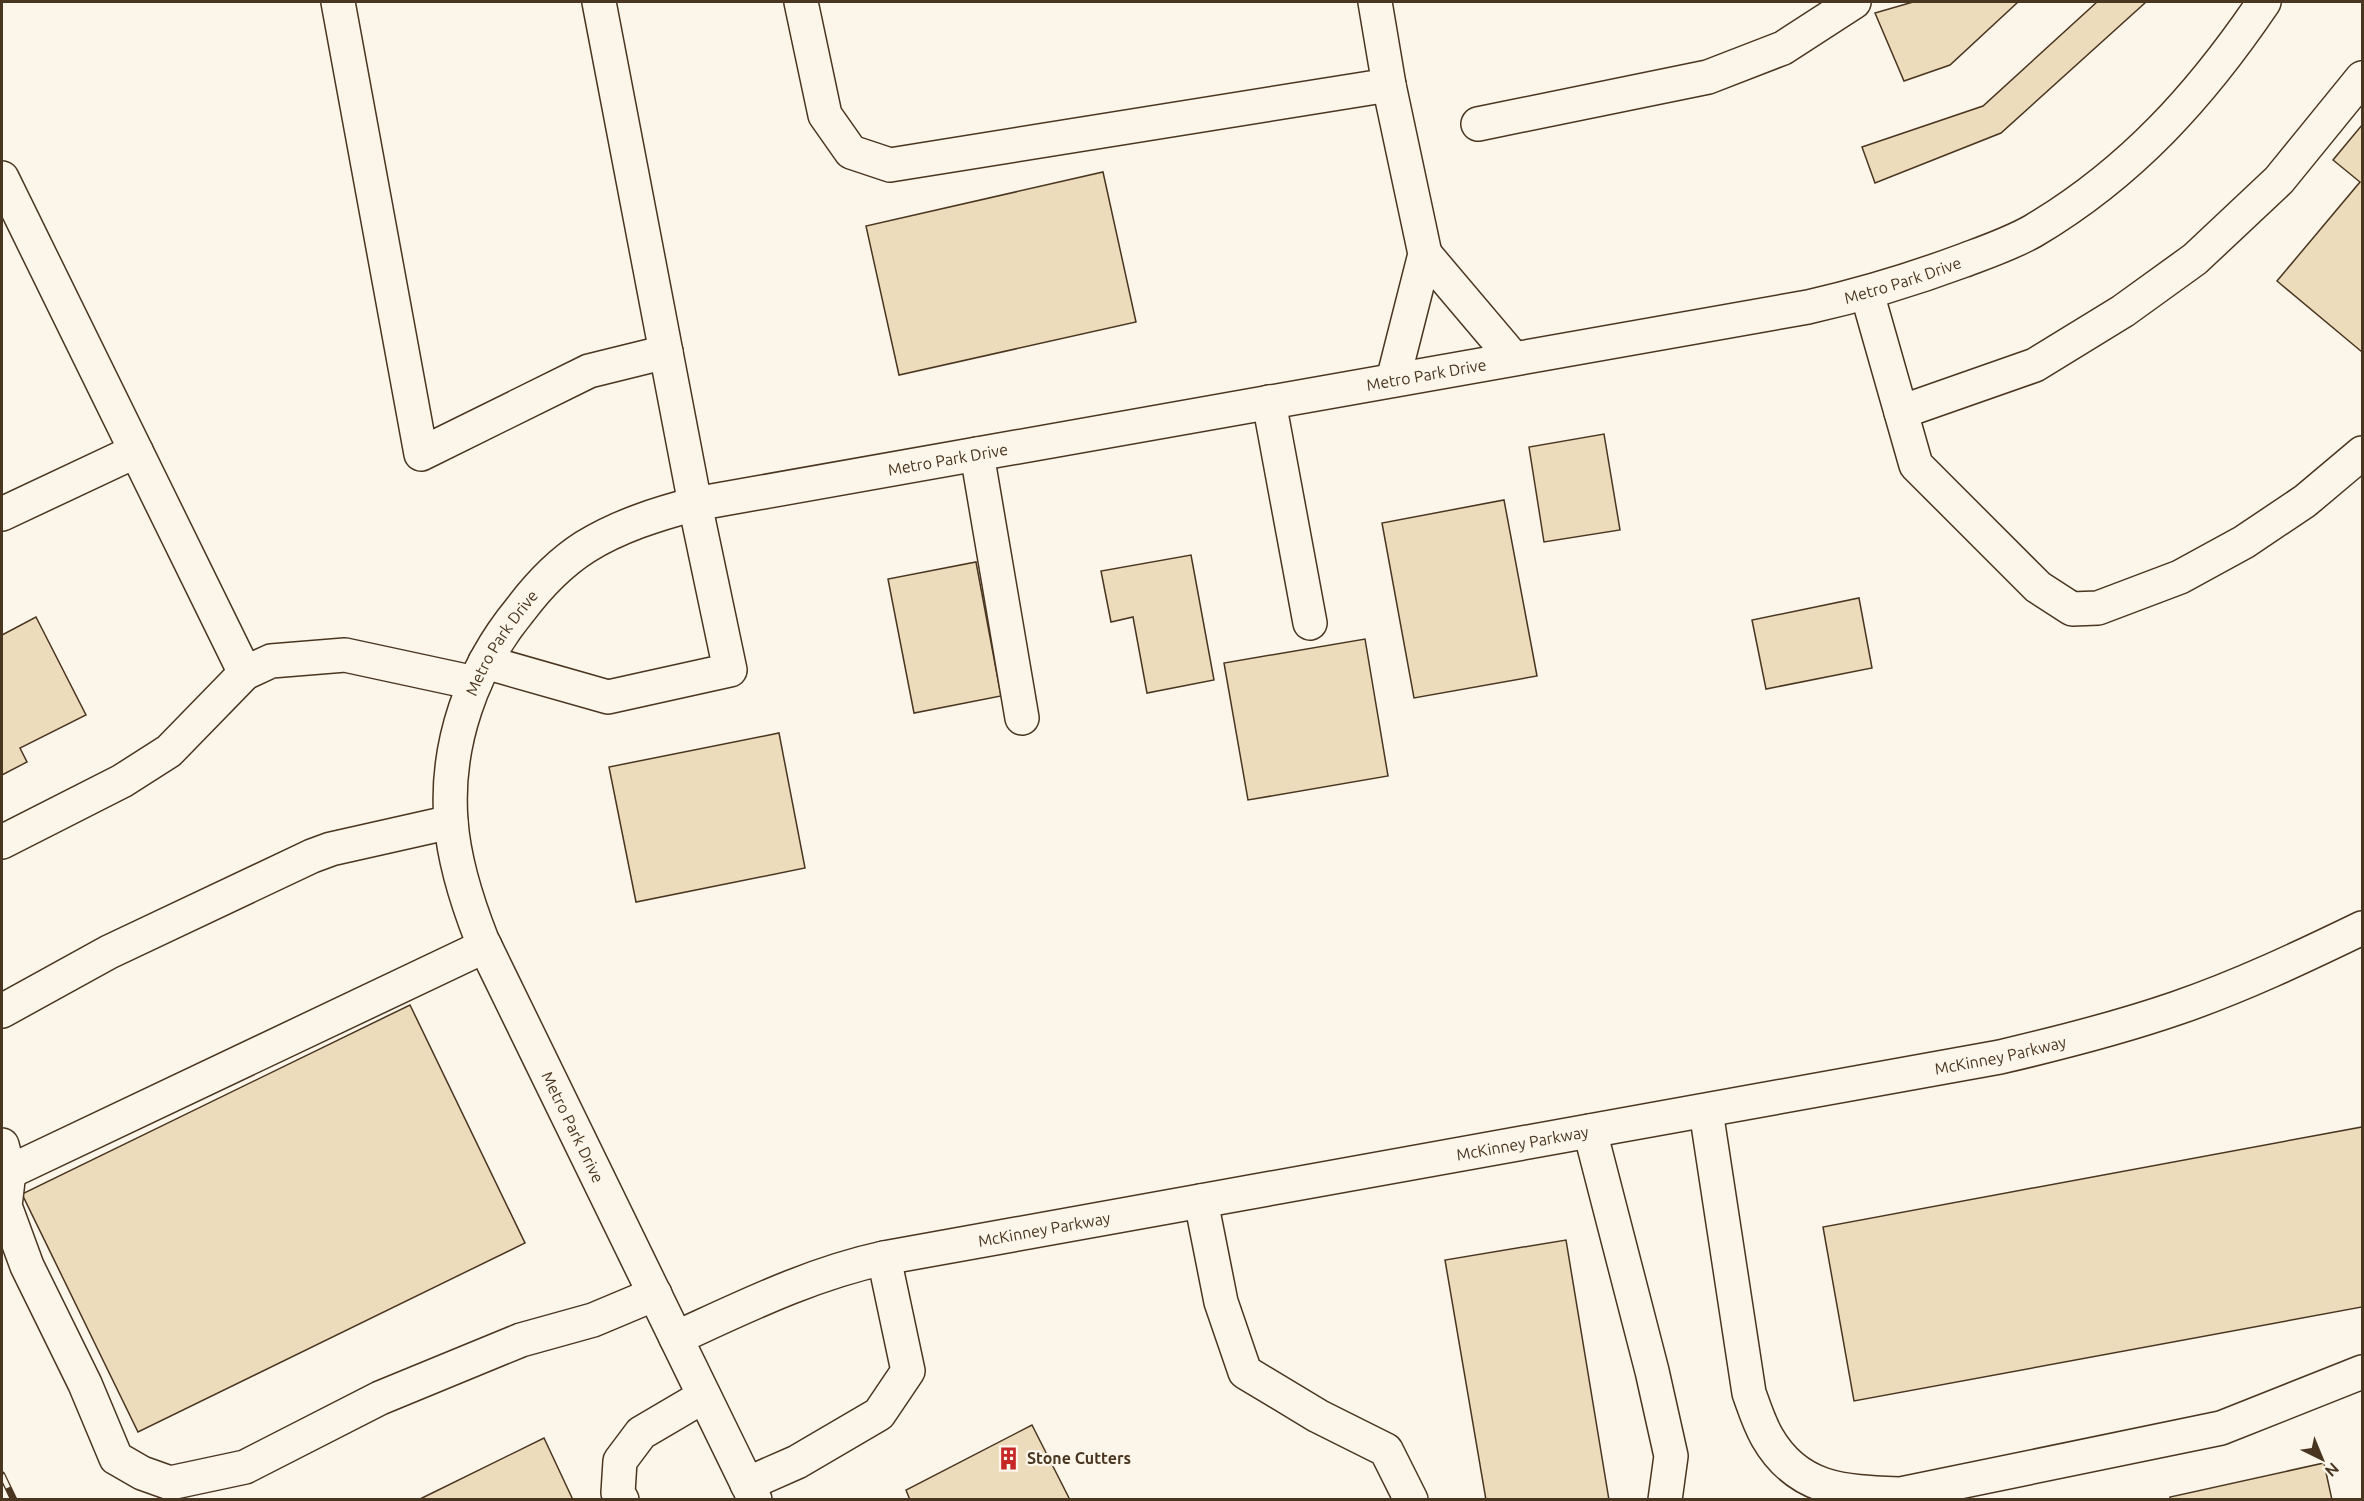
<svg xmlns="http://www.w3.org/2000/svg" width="2364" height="1501" viewBox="0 0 2364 1501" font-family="Ubuntu,sans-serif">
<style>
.building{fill:#ecdcbc;stroke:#4a3520;stroke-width:1.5}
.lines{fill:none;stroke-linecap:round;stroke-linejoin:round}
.minor-casing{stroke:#4a3520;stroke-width:36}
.minor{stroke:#fbf6e9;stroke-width:33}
.rail-casing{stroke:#4a3520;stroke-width:7}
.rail{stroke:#fbf6e9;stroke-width:4.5;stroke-dasharray:14;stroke-linecap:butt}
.labels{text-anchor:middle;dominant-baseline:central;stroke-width:4.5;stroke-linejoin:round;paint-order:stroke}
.street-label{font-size:16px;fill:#4a3520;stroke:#fbf6e9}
.poi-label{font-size:16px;font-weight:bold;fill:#4a3520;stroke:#fbf6e9;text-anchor:start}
</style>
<rect width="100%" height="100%" fill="#fbf6e9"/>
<!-- building -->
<path class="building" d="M1913,2H2018L1950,65L1904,81L1875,13Z
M2097,2H2146L2001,133L1875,183L1862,147L1983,106Z
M2362,125V352L2277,281L2360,182L2333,160Z
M1103,172L1136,322L899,375L866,226Z
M1604,434L1620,530L1544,542L1529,447Z
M1504,500L1537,676L1414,698L1382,523Z
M1191,555L1214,680L1147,693L1133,617L1111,622L1101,571Z
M976,562L1001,696L914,713L888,579Z
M1859,598L1872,668L1766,689L1752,620Z
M36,617L86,715L20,748L27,762L2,775V635Z
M1365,639L1388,776L1248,800L1224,663Z
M779,733L805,868L636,902L609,767Z
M410,1005L525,1243L138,1432L22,1194Z
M2362,1127V1307L1854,1401L1823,1227Z
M1566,1240L1609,1500H1486L1445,1260Z
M1032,1425L1070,1500H910L906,1490Z
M544,1438L573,1500H418Z
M2324,1463L2332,1500H2170V1497Z"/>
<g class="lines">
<defs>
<g id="minor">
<path d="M338,2L421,454L589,371L666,352"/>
<path d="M801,2L825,115L851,152L890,165L1389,85"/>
<path d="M1375,2L1389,85L1425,254L1393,380"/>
<path d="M1478,124L1708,77L1783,48L1854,2"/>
<path d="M2,178L245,673"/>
<path d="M1425,254L1513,358"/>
<path d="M1867,293L1916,465L2038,587L2072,609L2098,608L2180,577L2244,542L2305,501L2362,453"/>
<path d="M1269,402L1310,623"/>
<path d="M1901,412L2035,365L2123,311L2195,259L2279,180L2362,78"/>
<path d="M977,454L1022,718"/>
<path d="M2,514L136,451"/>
<path d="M485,662L608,697L730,670L695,504L599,2"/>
<path d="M2,842L122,781L169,751L245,673L271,661L345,655L475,683"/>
<path d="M2,1011L109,952L312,856L331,849L451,822"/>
<path d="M1706,1111L1749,1393C1754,1407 1759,1423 1767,1437C1798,1491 1844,1492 1901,1494L2221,1428L2362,1372"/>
<path d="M1590,1131L1652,1371L1671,1456L1665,1500"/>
<path d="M2,1145L9,1172L485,946"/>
<path d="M9,1172L5,1206L27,1266L85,1384L116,1458L142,1473L170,1483L245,1467L380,1398L521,1340L593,1320L655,1294"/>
<path d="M1201,1201L1221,1302L1245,1372L1318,1416L1386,1450L1411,1500"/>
<path id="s1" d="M676,1338C744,1307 810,1274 884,1258L2000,1057C2060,1043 2119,1028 2177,1008C2241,986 2302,957 2362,928"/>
<path d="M747,1484L797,1462L879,1414L908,1371L884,1258"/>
<path d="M622,1500L618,1493L620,1461L641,1433L704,1396"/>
<path id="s2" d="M755,1500L482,940C467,902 454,862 451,821C445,745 472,668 520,610C538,586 560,563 585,547C619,526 657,514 695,504L1808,307C1861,295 1911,280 1962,261C1986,252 2010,244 2033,231C2131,173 2201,95 2264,2"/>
</g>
</defs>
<!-- minor casing -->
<use href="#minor" class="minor-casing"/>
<!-- minor -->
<use href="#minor" class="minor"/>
<defs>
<path id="rail" d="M2,1475L14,1500"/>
</defs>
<!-- rail casing -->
<use href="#rail" class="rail-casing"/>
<!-- rail -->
<use href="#rail" class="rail"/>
</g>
<!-- icons -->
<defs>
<symbol id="building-bare" viewBox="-9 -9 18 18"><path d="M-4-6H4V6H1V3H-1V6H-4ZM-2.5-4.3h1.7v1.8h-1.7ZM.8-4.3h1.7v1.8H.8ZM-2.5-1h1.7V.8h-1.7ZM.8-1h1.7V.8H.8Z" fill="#c62828" stroke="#fbf6e9" stroke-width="2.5" paint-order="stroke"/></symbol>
</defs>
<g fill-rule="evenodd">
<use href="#building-bare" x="992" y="1442" width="33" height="33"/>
</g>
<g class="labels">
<!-- street labels -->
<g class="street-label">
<text stroke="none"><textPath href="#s2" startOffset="2412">Metro Park Drive</textPath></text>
<text stroke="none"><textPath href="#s2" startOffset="1926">Metro Park Drive</textPath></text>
<text stroke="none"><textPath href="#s2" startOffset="1440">Metro Park Drive</textPath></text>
<text stroke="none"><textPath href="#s2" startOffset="936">Metro Park Drive</textPath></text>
<text stroke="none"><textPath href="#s1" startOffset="1358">McKinney Parkway</textPath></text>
<text transform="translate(573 1127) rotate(64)">Metro Park Drive</text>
<text stroke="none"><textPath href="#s1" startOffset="872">McKinney Parkway</textPath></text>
<text stroke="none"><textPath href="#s1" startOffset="386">McKinney Parkway</textPath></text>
</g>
<!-- poi labels -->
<g class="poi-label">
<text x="1027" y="1458">Stone Cutters</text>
</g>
</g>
<!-- border -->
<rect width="2364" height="1501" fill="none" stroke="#4a3520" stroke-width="6"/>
<!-- north arrow -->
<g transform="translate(2322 1459) rotate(137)" stroke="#fbf6e9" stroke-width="4.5" paint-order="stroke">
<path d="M0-4.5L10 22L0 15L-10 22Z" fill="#4a3520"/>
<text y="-9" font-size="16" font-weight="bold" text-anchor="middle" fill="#4a3520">N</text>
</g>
</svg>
